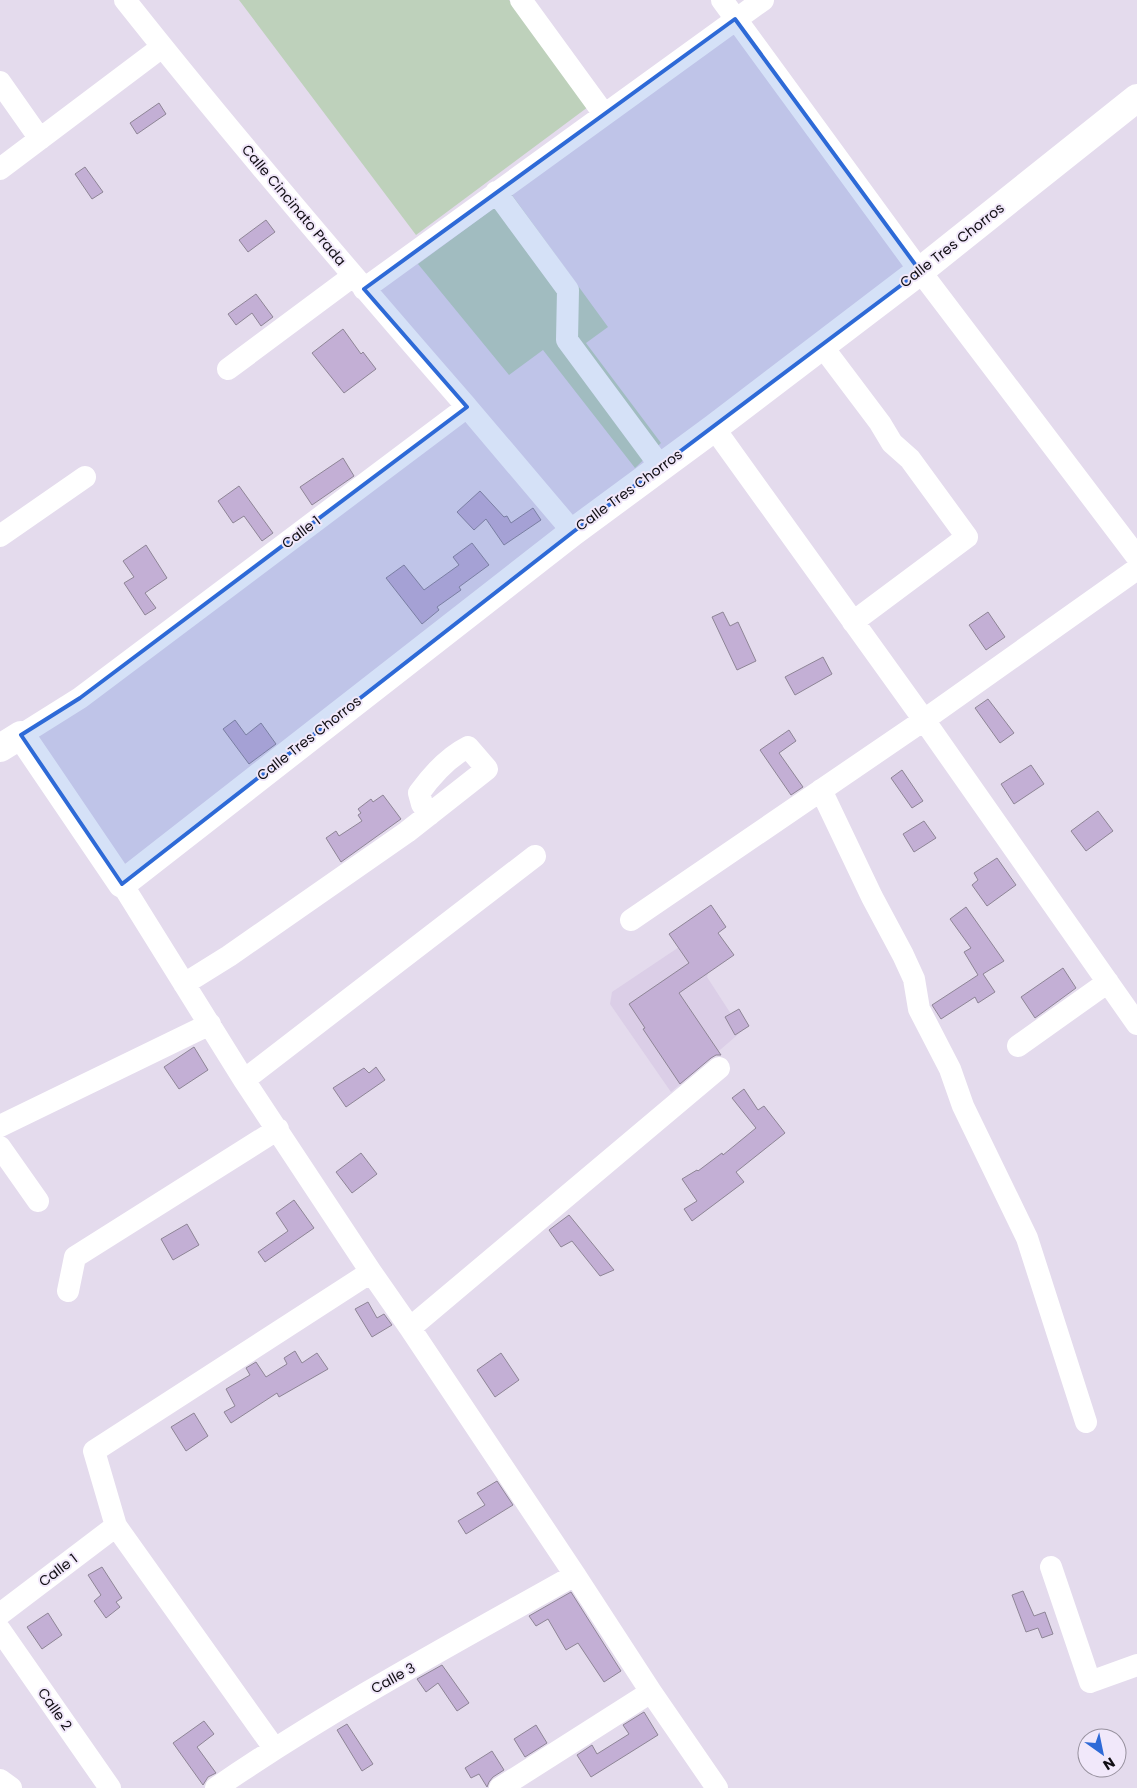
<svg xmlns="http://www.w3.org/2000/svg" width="1137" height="1788" viewBox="0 0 1137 1788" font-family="Poppins,sans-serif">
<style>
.built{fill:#dbcee7}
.green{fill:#bed1bb}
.building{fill:#c3afd5;stroke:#8e8596}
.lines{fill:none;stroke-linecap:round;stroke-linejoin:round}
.minor{stroke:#fff;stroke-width:22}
.major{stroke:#fff;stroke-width:28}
.marked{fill:#2e6ad7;fill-opacity:0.2;stroke:#2e6ad7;stroke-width:4;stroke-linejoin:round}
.labels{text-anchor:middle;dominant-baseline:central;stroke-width:4;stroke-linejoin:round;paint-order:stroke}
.street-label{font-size:14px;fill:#110e14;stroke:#f1e8fa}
</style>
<rect width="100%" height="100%" fill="#e4dbed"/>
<!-- built -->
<path class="built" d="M706,929L715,951L707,977L742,1031L671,1092L610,1004L612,992Z"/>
<!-- green -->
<path class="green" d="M239,0H509L588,107L416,235Z
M512,195L608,327L586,343L661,443L635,468L543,350L509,375L418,264Z"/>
<!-- building -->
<path class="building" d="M159,103L166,114L137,134L130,123Z
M85,167L103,192L92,199L75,174Z
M266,220L275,232L248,252L239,240Z
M256,294L273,317L261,326L252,313L236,325L228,314Z
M343,329L361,354L363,352L376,369L344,393L312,353Z
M343,458L354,476L312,505L300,487Z
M239,486L273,533L262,541L244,516L233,523L218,501Z
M480,491L504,517L507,516L511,523L533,508L541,520L504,545L486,519L474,530L457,512Z
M472,543L489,565L459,587L461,590L437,607L439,610L422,624L386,578L404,565L424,590L459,565L453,557Z
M146,545L167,578L145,593L156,608L145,615L124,583L134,577L123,561Z
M723,612L730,626L738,622L756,661L737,670L712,617Z
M988,612L1005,637L986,650L969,625Z
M823,657L832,674L795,695L785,677Z
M988,699L1014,733L1000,743L975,708Z
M235,720L246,735L261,723L276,744L249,764L223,729Z
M789,730L796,741L779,753L803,787L791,795L760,750Z
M1031,765L1044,784L1014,804L1001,784Z
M902,770L923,801L912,808L891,778Z
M383,795L401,819L341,862L326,838L336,831L339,836L362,821L358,815L361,813L358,809L371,799L373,802Z
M1098,811L1113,831L1086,851L1071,831Z
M924,821L936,838L914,852L903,834Z
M997,858L1016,885L987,906L972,885L978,880L974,873Z
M711,905L726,927L718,933L734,955L679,993L721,1055H716L711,1058L680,1084L643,1029L645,1028L629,1004L689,963L669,934Z
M966,907L1004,961L983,974L995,992L978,1003L975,997L941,1019L932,1005L978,975L964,952L971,948L950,919Z
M1063,968L1076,988L1035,1018L1021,997Z
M739,1009L749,1026L735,1035L725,1017Z
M194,1047L208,1070L179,1089L164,1067Z
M376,1067L385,1080L346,1107L333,1088L364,1068L369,1073Z
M744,1089L758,1110L764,1106L785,1133L736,1172L744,1182L692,1221L684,1209L697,1201L682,1179L697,1170L698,1171L722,1153L723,1155L756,1128L732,1098Z
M361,1153L377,1174L352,1193L336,1172Z
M294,1200L314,1228L265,1262L258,1252L288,1231L276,1213Z
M569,1215L614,1270L600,1276L572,1241L561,1247L549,1230Z
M187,1224L199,1245L173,1260L161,1239Z
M368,1302L377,1318L384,1314L392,1325L372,1337L355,1309Z
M295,1351L302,1363L317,1353L328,1369L279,1397L277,1393L231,1423L224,1412L235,1406L226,1389L250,1375L246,1368L256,1362L266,1377L287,1364L284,1358Z
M501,1353L519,1380L495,1397L477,1370Z
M194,1413L208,1436L186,1451L171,1427Z
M497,1481L513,1505L466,1534L458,1521L485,1505L477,1493Z
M102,1567L122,1598L116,1602L120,1607L106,1618L94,1601L101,1595L88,1575Z
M1023,1591L1034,1616L1045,1612L1053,1634L1042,1638L1038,1628L1026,1632L1012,1595Z
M571,1592L621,1671L604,1682L578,1643L566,1650L548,1619L536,1626L529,1616Z
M48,1613L62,1635L42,1649L27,1627Z
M442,1665L469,1703L457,1711L438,1683L426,1692L417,1679Z
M644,1712L658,1735L591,1777L577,1755L592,1745L597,1754L629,1734L623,1725Z
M204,1721L214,1734L197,1747L216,1773L208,1777L203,1785L173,1743Z
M347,1724L373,1764L362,1771L337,1730Z
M536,1725L547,1743L525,1757L514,1739Z
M492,1751L504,1770L493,1777L489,1782L487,1787L479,1774L471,1778L465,1768Z"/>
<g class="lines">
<!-- minor -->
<path class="minor" d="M125,0C235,139 351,274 467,407
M521,0L604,114
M722,0L920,271L1137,557
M0,82L40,139
M0,169L162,47
M496,192L568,290L567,340L661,467
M364,289L763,0
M822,346L880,423L892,443L910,459L967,537L853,622
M228,369L353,276
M714,428L924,720L1137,1024
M0,536L85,477
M21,735L80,698L467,407L573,532
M821,790L872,897L903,955L914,979L919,1009L950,1069L963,1106L1027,1238L1086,1422
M122,884L244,1080L371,1272L410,1328L575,1575L651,1692L717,1788
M631,920L924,720L1137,569
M184,984L229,956L407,832L487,769L468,747C448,757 432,775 419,793L422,804L429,815
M1018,1046L1108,982
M244,1080L535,856
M0,1126L210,1024
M0,1147L38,1201
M68,1291L75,1257L278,1129
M410,1328L719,1068
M1051,1567L1090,1682L1137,1665
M0,1614L116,1526
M0,1630L110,1788
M274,1748L116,1526L94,1451L371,1272
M0,1780L11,1788
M216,1788C331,1709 454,1643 575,1575
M500,1788L651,1692"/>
<!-- major -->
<path class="major" d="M0,748L21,735L122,884L573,532L714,428L920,271L1137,98"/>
</g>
<!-- marked area -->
<path class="marked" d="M735,19L920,271L573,532L122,884L21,735L80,698L467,407L364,289Z"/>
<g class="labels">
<!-- street labels -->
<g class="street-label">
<text transform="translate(294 205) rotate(50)">Calle Cincinato Prada</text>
<text transform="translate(952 245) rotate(-38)">Calle Tres Chorros</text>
<text transform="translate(629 490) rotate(-36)">Calle Tres Chorros</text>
<text transform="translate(301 532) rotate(-37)">Calle 1</text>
<text transform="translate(309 738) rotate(-38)">Calle Tres Chorros</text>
<text transform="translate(58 1570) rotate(-37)">Calle 1</text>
<text transform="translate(393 1678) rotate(-29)">Calle 3</text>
<text transform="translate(55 1709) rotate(55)">Calle 2</text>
</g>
</g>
<!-- north arrow -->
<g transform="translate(1102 1753) rotate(147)"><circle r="24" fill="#f1e8fa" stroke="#97919e"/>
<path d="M0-4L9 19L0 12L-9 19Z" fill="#2e6ad7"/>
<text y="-8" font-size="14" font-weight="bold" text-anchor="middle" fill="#110e14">N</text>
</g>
</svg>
